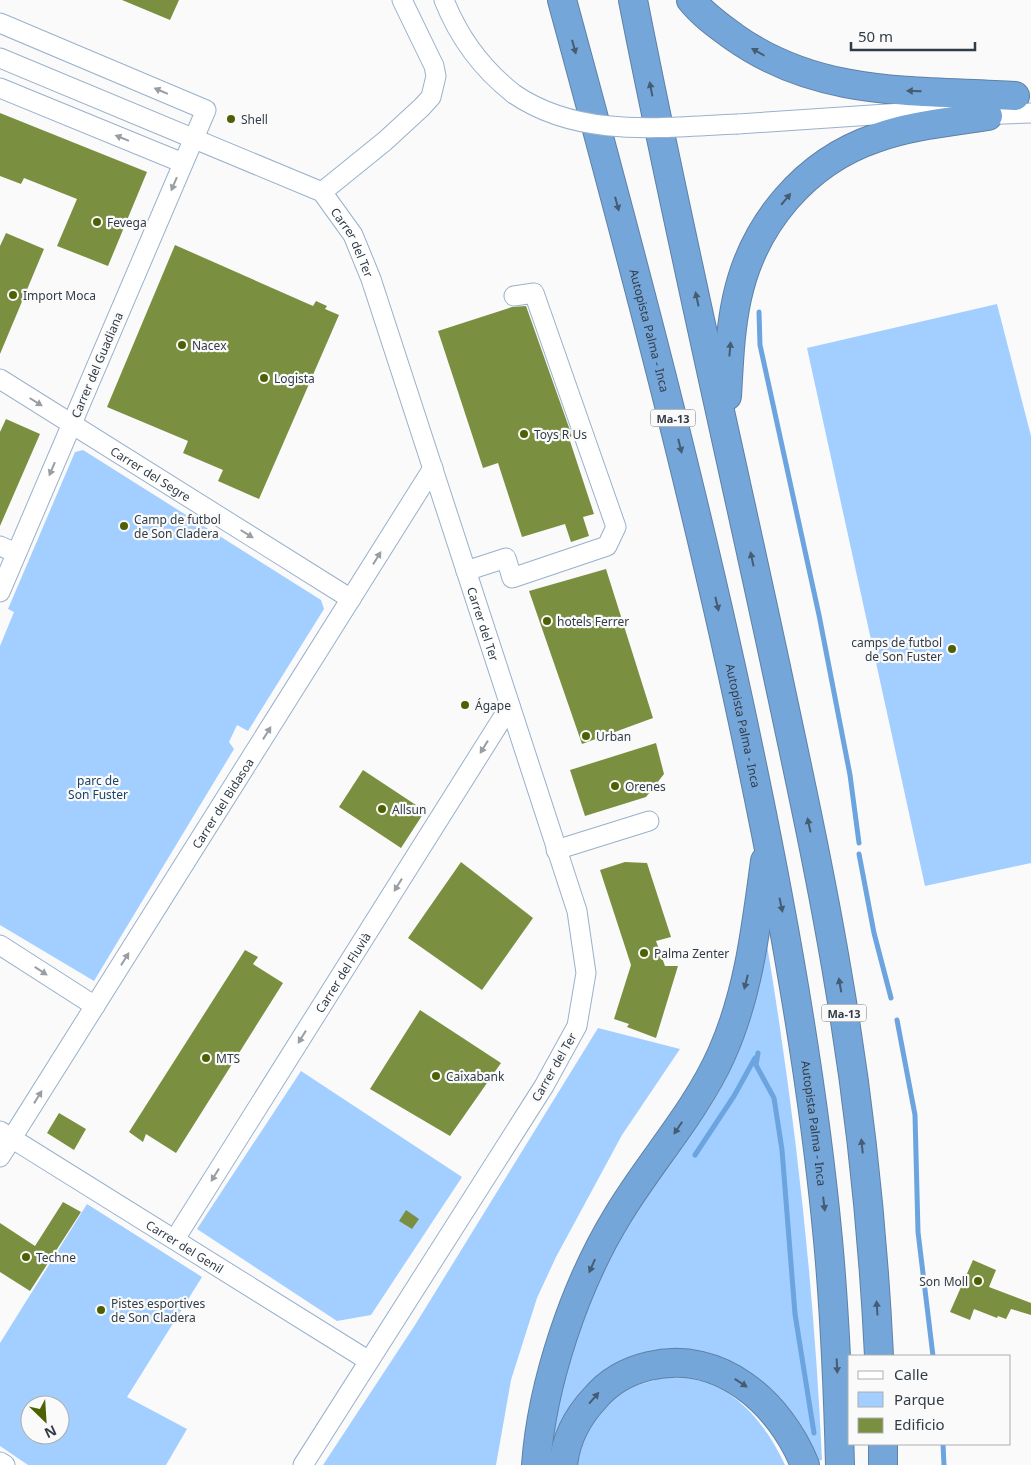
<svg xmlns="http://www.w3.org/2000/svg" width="1031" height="1465" viewBox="0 0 1031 1465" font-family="'Noto Sans',sans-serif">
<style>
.green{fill:#a2cfff;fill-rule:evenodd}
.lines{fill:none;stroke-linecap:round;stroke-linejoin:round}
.stream{stroke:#6ba4df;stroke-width:5}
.building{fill:#7b8f41}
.minor-casing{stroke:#99b1cb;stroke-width:21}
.highway-casing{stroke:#5e81a6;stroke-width:30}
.minor{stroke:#fff;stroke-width:19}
.highway{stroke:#75a6d9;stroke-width:28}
.minor-bridge-casing{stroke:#99b1cb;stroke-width:21;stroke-linecap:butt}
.minor-bridge{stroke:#fff;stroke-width:19}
.oneway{fill:#465c73}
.oneway2{fill:#989ea3}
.poi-dot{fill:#4e6004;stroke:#fafafa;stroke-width:2}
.labels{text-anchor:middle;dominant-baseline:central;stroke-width:4.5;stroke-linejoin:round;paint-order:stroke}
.shield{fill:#fafafa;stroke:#6e757d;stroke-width:1}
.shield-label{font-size:11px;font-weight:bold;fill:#323c47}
.poi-label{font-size:12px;fill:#323c47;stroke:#fafafa;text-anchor:start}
.street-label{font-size:12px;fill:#323c47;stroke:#fafafa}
.park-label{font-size:12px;fill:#194169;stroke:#fafafa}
</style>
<rect width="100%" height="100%" fill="#fafafa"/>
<!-- green -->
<path class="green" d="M997,304L1031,436V863L925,886L807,348Z
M83,450L321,600L324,609L248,731L237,725L229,742L234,749L94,981L0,925V646L14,612L8,609L75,452Z
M766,939C795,1112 814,1285 822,1460L815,1461L785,1406L756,1378L736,1364L712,1354L683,1350L657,1351L628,1359L558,1437H552C562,1367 588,1295 622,1234C646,1190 678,1153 706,1113C741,1061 757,999 766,939Z
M598,1028L680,1049L622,1135L556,1257L537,1298L511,1380L496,1465H323L415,1325Z
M301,1071L462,1177L371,1315L337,1321L197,1229Z
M87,1204L202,1277L127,1397L187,1429L166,1465H28L0,1446V1343ZM30,1405H60V1435H30Z
M661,1378C671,1378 683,1377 692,1379C737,1387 767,1426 785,1465H576C579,1439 603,1401 627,1389C638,1384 650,1382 661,1378Z"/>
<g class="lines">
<!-- stream -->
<path class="stream" d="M759,312L760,345L819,615L850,775L859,843
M859,854L874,933L891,998
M897,1020L915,1115L918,1232L933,1356
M758,1053L756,1065L774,1098L782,1150L795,1314L814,1433
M695,1155L734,1096L755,1058
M943,1444L944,1465"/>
</g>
<!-- building -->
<path class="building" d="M122,0H179L170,20Z
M0,113L147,172L108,266L57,246L77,199L24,178L21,184L0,176Z
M6,233L44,249L0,354V246Z
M175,245L313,306L316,301L327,306L325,309L339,315L259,499L218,481L223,470L183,453L188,441L107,407Z
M526,306L572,436L569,438L594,514L583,517L589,536L571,542L565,524L522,537L498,463L483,468L438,331L512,307Z
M6,419L40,434L0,526V432Z
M606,569L653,718L582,744L529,591Z
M656,743L664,774L646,797L585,816L570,770Z
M363,770L425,811L401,848L339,807Z
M461,862L533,918L482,990L408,938Z
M625,862L647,863L671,937L656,941L665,966H678L656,1038L627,1027L629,1024L614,1019L631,965L600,870Z
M245,950L258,957L253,964L283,983L176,1153L146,1134L143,1142L129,1132Z
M420,1010L501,1063L450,1136L370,1089Z
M59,1113L86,1129L74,1150L47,1133Z
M63,1202L81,1212L30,1291L0,1272V1223L35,1246Z
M406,1210L419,1219L412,1229L399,1221Z
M973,1260L996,1270L989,1287L1031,1303V1315L1011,1309L1006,1319L998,1316L997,1318L974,1309L970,1320L950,1312Z"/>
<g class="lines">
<defs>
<g id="minor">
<path d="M444,0C459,38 482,69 514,94"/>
<path d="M0,23L206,110L0,592"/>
<path id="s1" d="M0,58L322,192L353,235L371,279L577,911L586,973L577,1026L544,1086L303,1465"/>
<path d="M0,88L183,163"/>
<path d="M977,115L1031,113"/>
<path d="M738,124L917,112L973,103"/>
<path d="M322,192L385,141L422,107L431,97L436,76L434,66L402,0"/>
<path id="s2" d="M0,379L351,599"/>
<path d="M0,546L16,553"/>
<path d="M466,571L506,558L512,578L607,546L616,527L534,293L514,296"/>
<path d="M556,850L649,821"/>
<path d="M0,945L95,1006"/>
<path id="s3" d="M0,1131L369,1361"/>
<path id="s4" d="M0,1157L433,468"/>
<path id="s5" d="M175,1239L510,706"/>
<path d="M0,1462L5,1465"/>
</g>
<g id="highway">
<path id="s6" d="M562,0C631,254 699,508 752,765C785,923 813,1080 828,1240C835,1315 838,1390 840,1465"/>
<path d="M633,0C676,220 727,439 774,658C797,766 821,875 839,984C860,1107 873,1232 879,1356"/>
<path d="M691,0C703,15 719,26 734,37C820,98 916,90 1015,96"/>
<path d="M727,396C729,363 730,330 737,298C753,224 805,162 876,138C912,125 951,122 988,116"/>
<path d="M883,1444V1465"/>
<path d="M536,1465C542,1383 575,1285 618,1215C651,1160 696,1112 722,1053C749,992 756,927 765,861"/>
<path d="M563,1465C566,1438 577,1417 595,1398C610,1380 628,1371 649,1366C720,1349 780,1403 805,1465"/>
</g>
</defs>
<!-- minor casing -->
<use href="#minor" class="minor-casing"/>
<!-- highway casing -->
<use href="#highway" class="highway-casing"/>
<!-- minor -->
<use href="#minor" class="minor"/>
<!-- highway -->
<use href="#highway" class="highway"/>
<defs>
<path id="minor-bridge" d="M514,94C580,139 663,127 738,124"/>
</defs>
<!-- minor-bridge casing -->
<use href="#minor-bridge" class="minor-bridge-casing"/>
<!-- minor-bridge -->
<use href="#minor-bridge" class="minor-bridge"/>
</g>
<!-- one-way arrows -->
<defs><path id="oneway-solid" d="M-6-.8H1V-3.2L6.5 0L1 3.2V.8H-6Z" transform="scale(1.25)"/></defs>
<g class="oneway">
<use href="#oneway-solid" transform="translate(574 47) rotate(75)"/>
<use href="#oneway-solid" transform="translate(758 52) rotate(-150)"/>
<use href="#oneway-solid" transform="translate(651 89) rotate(-101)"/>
<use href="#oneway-solid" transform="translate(914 91) rotate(-179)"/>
<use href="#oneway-solid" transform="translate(786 199) rotate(-50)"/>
<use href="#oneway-solid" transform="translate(617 204) rotate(75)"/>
<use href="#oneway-solid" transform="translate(697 299) rotate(-102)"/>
<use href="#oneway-solid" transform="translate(730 349) rotate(-85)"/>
<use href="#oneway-solid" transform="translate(680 446) rotate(76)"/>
<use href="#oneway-solid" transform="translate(752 559) rotate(-102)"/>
<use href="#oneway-solid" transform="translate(717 604) rotate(77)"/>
<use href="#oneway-solid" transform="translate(809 825) rotate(-102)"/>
<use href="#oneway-solid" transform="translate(781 905) rotate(78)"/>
<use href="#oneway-solid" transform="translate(746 982) rotate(104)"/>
<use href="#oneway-solid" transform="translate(840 985) rotate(-100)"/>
<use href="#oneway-solid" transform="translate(678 1128) rotate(124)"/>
<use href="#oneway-solid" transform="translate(862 1146) rotate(-96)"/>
<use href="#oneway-solid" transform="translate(824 1204) rotate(83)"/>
<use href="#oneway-solid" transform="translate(592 1266) rotate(114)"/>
<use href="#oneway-solid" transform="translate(877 1308) rotate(-94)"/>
<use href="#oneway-solid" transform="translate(837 1366) rotate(87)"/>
<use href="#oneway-solid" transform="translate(741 1383) rotate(33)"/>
<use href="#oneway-solid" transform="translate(594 1398) rotate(-49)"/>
</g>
<g class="oneway2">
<use href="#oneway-solid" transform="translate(161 91) rotate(-157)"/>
<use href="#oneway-solid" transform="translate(122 138) rotate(-158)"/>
<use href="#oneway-solid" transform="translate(174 184) rotate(113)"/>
<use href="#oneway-solid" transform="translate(36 402) rotate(32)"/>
<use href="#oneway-solid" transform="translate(52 469) rotate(113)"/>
<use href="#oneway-solid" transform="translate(247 534) rotate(32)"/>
<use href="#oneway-solid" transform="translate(377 558) rotate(-58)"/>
<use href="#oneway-solid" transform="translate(267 733) rotate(-58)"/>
<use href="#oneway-solid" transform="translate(484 747) rotate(122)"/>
<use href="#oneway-solid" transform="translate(398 885) rotate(122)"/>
<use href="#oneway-solid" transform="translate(125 959) rotate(-58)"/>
<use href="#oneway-solid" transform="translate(41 971) rotate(33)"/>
<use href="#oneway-solid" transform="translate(302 1037) rotate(122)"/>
<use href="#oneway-solid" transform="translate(38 1097) rotate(-58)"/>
<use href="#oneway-solid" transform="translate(215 1175) rotate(122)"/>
</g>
<!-- markers -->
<g class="poi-dot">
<circle cx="231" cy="119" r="5"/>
<circle cx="97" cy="222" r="5"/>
<circle cx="13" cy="295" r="5"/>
<circle cx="182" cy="345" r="5"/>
<circle cx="264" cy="378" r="5"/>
<circle cx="524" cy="434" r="5"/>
<circle cx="124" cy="526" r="5"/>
<circle cx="547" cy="621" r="5"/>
<circle cx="952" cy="649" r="5"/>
<circle cx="465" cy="705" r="5"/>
<circle cx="586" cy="736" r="5"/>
<circle cx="615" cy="786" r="5"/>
<circle cx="382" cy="809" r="5"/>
<circle cx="644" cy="953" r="5"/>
<circle cx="206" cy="1058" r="5"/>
<circle cx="436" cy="1076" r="5"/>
<circle cx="26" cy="1257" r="5"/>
<circle cx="978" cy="1281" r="5"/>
<circle cx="101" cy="1310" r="5"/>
</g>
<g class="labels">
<!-- shield labels -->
<g class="shield">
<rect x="650.5" y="409.5" width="45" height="17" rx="4"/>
<rect x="821.5" y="1004.5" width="45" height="17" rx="4"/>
</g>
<g class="shield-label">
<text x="673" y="418">Ma-13</text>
<text x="844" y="1013">Ma-13</text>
</g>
<!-- poi labels -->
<g class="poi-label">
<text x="241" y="119">Shell</text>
<text x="107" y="222">Fevega</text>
<text x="23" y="295">Import Moca</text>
<text x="192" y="345">Nacex</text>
<text x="274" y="378">Logista</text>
<text x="534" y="434">Toys R Us</text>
<text x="134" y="519">Camp de futbol<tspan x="134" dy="14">de Son Cladera</tspan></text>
<text x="557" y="621">hotels Ferrer</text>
<text x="942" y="642" text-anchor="end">camps de futbol<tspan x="942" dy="14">de Son Fuster</tspan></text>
<text x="475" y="705">Ágape</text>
<text x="596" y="736">Urban</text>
<text x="625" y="786">Orenes</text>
<text x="392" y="809">Allsun</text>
<text x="654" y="953">Palma Zenter</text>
<text x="216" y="1058">MTS</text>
<text x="446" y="1076">Caixabank</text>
<text x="36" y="1257">Techne</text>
<text x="968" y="1281" text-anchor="end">Son Moll</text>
<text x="111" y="1303">Pistes esportives<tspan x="111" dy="14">de Son Cladera</tspan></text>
</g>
<!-- street labels -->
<g class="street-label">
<text stroke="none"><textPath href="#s1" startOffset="408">Carrer del Ter</textPath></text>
<text stroke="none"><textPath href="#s6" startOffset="342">Autopista Palma - Inca</textPath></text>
<text transform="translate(97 365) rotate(-67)">Carrer del Guadiana</text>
<text stroke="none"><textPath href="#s2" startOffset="178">Carrer del Segre</textPath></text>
<text stroke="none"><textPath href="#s1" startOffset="812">Carrer del Ter</textPath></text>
<text stroke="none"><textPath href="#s6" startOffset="748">Autopista Palma - Inca</textPath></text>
<text stroke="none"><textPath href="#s4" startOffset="418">Carrer del Bidasoa</textPath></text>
<text stroke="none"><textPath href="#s5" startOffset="315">Carrer del Fluvià</textPath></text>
<text transform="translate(554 1067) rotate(-60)">Carrer del Ter</text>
<text stroke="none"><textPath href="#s6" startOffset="1152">Autopista Palma - Inca</textPath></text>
<text stroke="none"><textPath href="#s3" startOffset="218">Carrer del Genil</textPath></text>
</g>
<!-- park labels -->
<g class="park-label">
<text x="98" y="780">parc de<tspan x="98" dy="14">Son Fuster</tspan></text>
</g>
</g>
<!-- legend -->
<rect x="848" y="1355" width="162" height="90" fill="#fafafa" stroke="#aaaeb2"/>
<rect x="858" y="1371" width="25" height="8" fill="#ffffff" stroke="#aaaeb2"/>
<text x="894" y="1380" font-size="15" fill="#323c47">Calle</text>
<rect x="858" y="1392" width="25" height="15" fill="#a2cfff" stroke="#aaaeb2"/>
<text x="894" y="1405" font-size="15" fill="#323c47">Parque</text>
<rect x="858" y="1418" width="25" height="15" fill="#7b8f41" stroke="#aaaeb2"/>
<text x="894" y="1430" font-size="15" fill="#323c47">Edificio</text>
<!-- north arrow -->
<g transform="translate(45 1420) rotate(155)"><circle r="24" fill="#fafafa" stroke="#aaaeb2"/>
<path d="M0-4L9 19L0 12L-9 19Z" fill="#4e6004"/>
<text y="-8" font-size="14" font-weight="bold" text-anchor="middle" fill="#323c47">N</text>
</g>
<!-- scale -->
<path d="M851 42v8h124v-8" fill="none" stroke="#323c47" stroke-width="2.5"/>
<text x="858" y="42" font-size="15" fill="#323c47" stroke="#fafafa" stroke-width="4" paint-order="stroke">50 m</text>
</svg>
